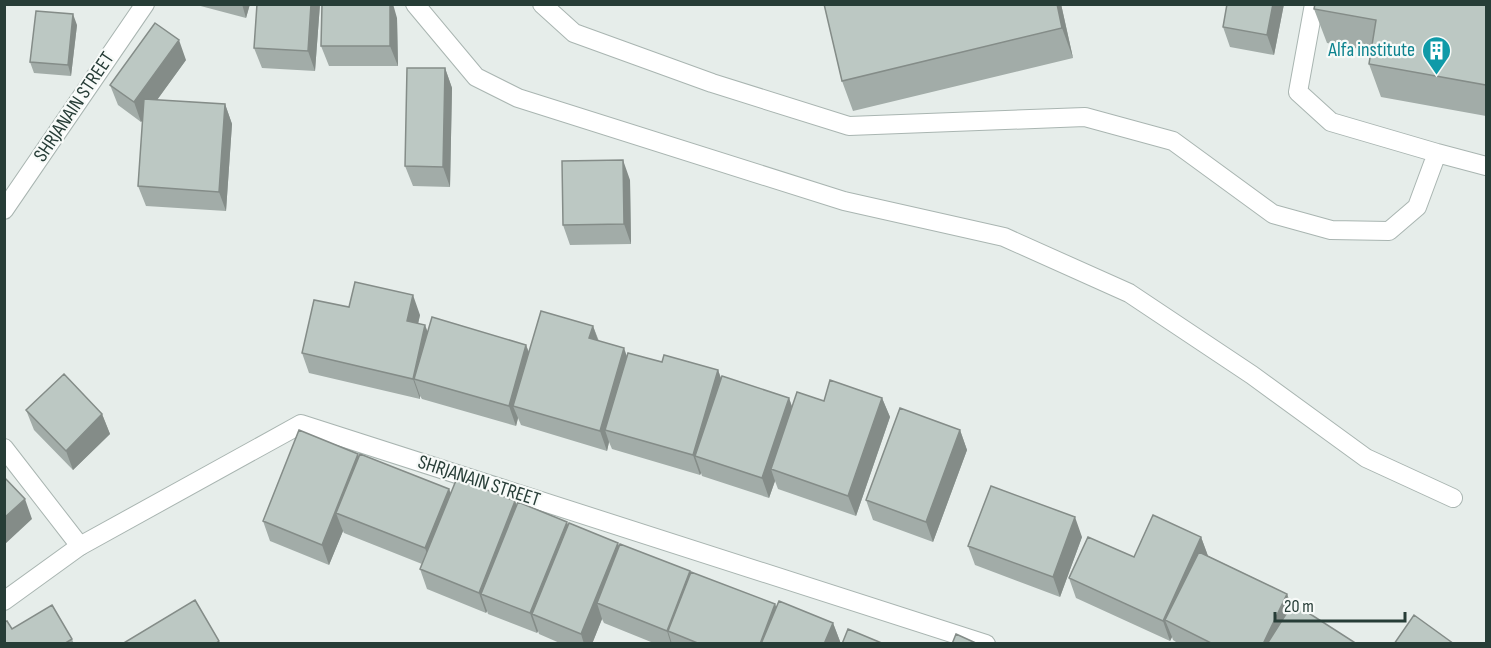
<svg xmlns="http://www.w3.org/2000/svg" width="1491" height="648" viewBox="0 0 1491 648" font-family="'Sofia Sans Condensed',sans-serif">
<style>
.lines{fill:none;stroke-linecap:round;stroke-linejoin:round}
.service-casing{stroke:#a9b5b1;stroke-width:20}
.minor-casing{stroke:#a9b5b1;stroke-width:20}
.service{stroke:#fff;stroke-width:18}
.minor{stroke:#fff;stroke-width:18}
.wall{fill:#a2aca8}
.shaded-wall{fill:#848c88}
.building{fill:#bcc8c3;stroke:#848c88;stroke-width:1.5}
.labels{text-anchor:middle;dominant-baseline:central;stroke-width:4.5;stroke-linejoin:round;paint-order:stroke}
.culture-label{font-size:20px;fill:#0d838f;stroke:#f7faf8;text-anchor:end}
.street-label{font-size:20px;fill:#273d37;stroke:#f7faf8}
</style>
<rect width="100%" height="100%" fill="#e6edea"/>
<g class="lines">
<defs>
<path id="service" d="M415,4L476,77L518,98L844,201L1004,237L1129,293L1252,375L1366,458L1453,498
M542,4L574,33L712,83L849,126L1085,117L1173,141L1273,214L1331,230L1389,231L1417,207L1437,153
M1314,4L1298,92L1331,122L1437,153L1486,166
M4,448L80,546"/>
<path id="minor" d="M4,210L145,4
M4,601L80,546L301,424L986,644"/>
</defs>
<!-- service casing -->
<use href="#service" class="service-casing"/>
<!-- minor casing -->
<use href="#minor" class="minor-casing"/>
<!-- service -->
<use href="#service" class="service"/>
<!-- minor -->
<use href="#minor" class="minor"/>
</g>
<!-- wall -->
<path class="wall" d="M193,4H250L246,18Z
M257,4H320L315,71L262,68L254,48Z
M824,4H1061L1073,58L853,111L842,81Z
M1227,4H1284L1274,55L1230,47L1223,27Z
M1486,4V116L1381,97L1369,64L1371,51L1327,43L1314,9Z
M397,18L398,66H329L321,46Z
M77,25L71,76L34,73L30,62Z
M186,60L157,100L225,104L232,124L226,211L146,206L138,186L143,120L141,122L118,105L110,85Z
M445,68L452,88L450,187L413,186L405,166Z
M630,180L631,244L570,245L563,225Z
M349,307L420,315L418,324L428,332L526,345L529,352L593,326L599,341L627,356L718,370L721,378L789,398L792,407L824,401L882,398L890,417L856,516L778,489L775,481L769,498L702,476L701,473L700,475L612,449L609,442L607,451L521,425L518,418L516,426L422,399L420,396V399L309,373L302,353Z
M26,410L102,414L110,434L73,470L34,430Z
M960,430L967,450L933,542L873,520L866,500Z
M359,456L449,489L451,493L517,505L619,546L690,571V573L775,604L776,607L833,623L841,644H656L604,623L602,619L592,644H562L539,634L538,631L537,633L488,614L487,611L486,613L427,589L420,569L422,564L344,533L343,531L329,565L270,541L263,521Z
M1082,537L1060,597L975,565L968,546Z
M1201,537L1208,556L1287,594L1291,605L1357,644H1179L1173,640L1172,637L1170,641L1076,598L1069,578Z
M12,629L72,639L74,644H4Z"/>
<!-- shaded-wall -->
<path class="shaded-wall" d="M242,4H250L246,18Z
M311,4H320L315,71L308,51Z
M390,4H393L397,18L398,66L390,46Z
M1057,4H1061L1073,58L1062,28Z
M1273,4H1284L1274,55L1267,35Z
M73,14L77,25L71,76L68,65Z
M179,40L186,60L141,122L134,102Z
M445,68L452,88L450,187L443,167Z
M225,104L232,124L226,211L219,192Z
M623,160L630,180L631,244L624,224Z
M413,295L420,315L414,341L407,321Z
M425,325L433,345L414,379L420,396V399L413,379Z
M593,326L600,346L589,338Z
M526,345L533,365L513,406L518,418L516,426L509,406Z
M624,348L631,368L605,430L609,442L607,451L600,431Z
M718,370L725,390L695,456L701,473L700,475L693,455Z
M789,398L796,418L771,469L775,481L769,498L762,478Z
M882,398L890,417L856,516L848,496Z
M102,414L110,434L73,470L66,451Z
M960,430L967,450L933,542L926,522Z
M358,454L365,474L336,513L343,531L329,565L322,545Z
M449,489L456,509L432,568L425,548Z
M25,499L32,519L4,545V518Z
M515,501L523,521L481,594L487,611L486,613L479,593Z
M1075,517L1082,537L1060,597L1053,577Z
M567,522L574,542L532,614L538,631L537,633L530,613Z
M1201,537L1208,556L1165,620L1172,637L1170,641L1163,621Z
M618,543L625,563L597,603L602,619L592,644H584L581,634Z
M690,571L697,591L668,631L672,644H671L667,631Z
M1287,594L1294,614L1280,644H1263Z
M775,604L782,624L775,644H760Z
M833,623L841,644H824Z"/>
<!-- building -->
<path class="building" d="M257,4H311L308,51L254,48Z
M322,4H390V46H321Z
M824,4H1057L1062,28L842,81Z
M1227,4H1273L1267,35L1223,27Z
M1315,4H1486V85L1369,64L1376,20L1314,9Z
M36,11L73,14L68,65L30,62Z
M155,23L179,40L134,102L110,85Z
M407,68H445L443,167L405,166Z
M144,99L225,104L219,192L138,186Z
M623,160L624,224L563,225L562,161Z
M355,282L413,295L407,321L425,325L413,379L302,353L314,300L349,307Z
M541,311L593,326L589,338L624,348L600,431L513,406Z
M432,317L526,345L509,406L414,379Z
M628,353L662,362L664,355L718,370L693,455L605,430Z
M64,374L102,414L66,451L26,410Z
M722,376L789,398L762,478L695,456Z
M830,380L882,398L848,496L771,469L797,392L824,401Z
M900,408L960,430L926,522L866,500Z
M299,430L358,454L322,545L263,521Z
M360,454L449,489L425,548L336,513Z
M4,477L25,499L4,518Z
M457,478L515,501L479,593L420,569Z
M991,486L1075,517L1053,577L968,546Z
M518,502L567,522L530,613L481,594Z
M1153,515L1201,537L1163,621L1069,578L1088,537L1134,557Z
M569,523L618,543L581,634L532,614Z
M620,544L690,571L667,631L597,603Z
M1199,552L1287,594L1263,644H1213L1165,620Z
M691,572L775,604L760,644H700L668,631Z
M195,600L219,641L215,644H122Z
M779,601L833,623L824,644H761Z
M1293,603L1357,644H1267Z
M52,605L72,639L64,644H4V622L7,621L12,629Z
M1414,615L1454,644H1394Z
M848,629L884,644H842Z
M956,634L978,644H952Z"/>
<!-- icons -->
<defs>
<symbol id="building-pin" viewBox="-11 -11 22 30"><path d="M0 17L-7.5 6A9.5 9.5 0 1 1 7.5 6Z" fill="#0f9aa8" stroke="#f7faf8"/><path d="M-4-6H4V6H1V3H-1V6H-4ZM-2.5-4.3h1.7v1.8h-1.7ZM.8-4.3h1.7v1.8H.8ZM-2.5-1h1.7V.8h-1.7ZM.8-1h1.7V.8H.8Z" fill="#fff"/></symbol>
</defs>
<g fill-rule="evenodd">
<use href="#building-pin" x="1420" y="34" width="33" height="45"/>
</g>
<g class="labels">
<!-- culture labels -->
<g class="culture-label">
<text x="1415" y="50">Alfa institute</text>
</g>
<!-- street labels -->
<g class="street-label">
<text transform="translate(74 107) rotate(-56)">SHRJANAIN STREET</text>
<text transform="translate(479 481) rotate(18)">SHRJANAIN STREET</text>
</g>
</g>
<!-- border -->
<rect width="1491" height="648" fill="none" stroke="#273d37" stroke-width="12"/>
<!-- scale -->
<path d="M1275 612v9h130v-9" fill="none" stroke="#273d37" stroke-width="3"/>
<text x="1284" y="612" font-size="18" fill="#273d37" stroke="#f7faf8" stroke-width="4.5" paint-order="stroke">20 m</text>
</svg>
